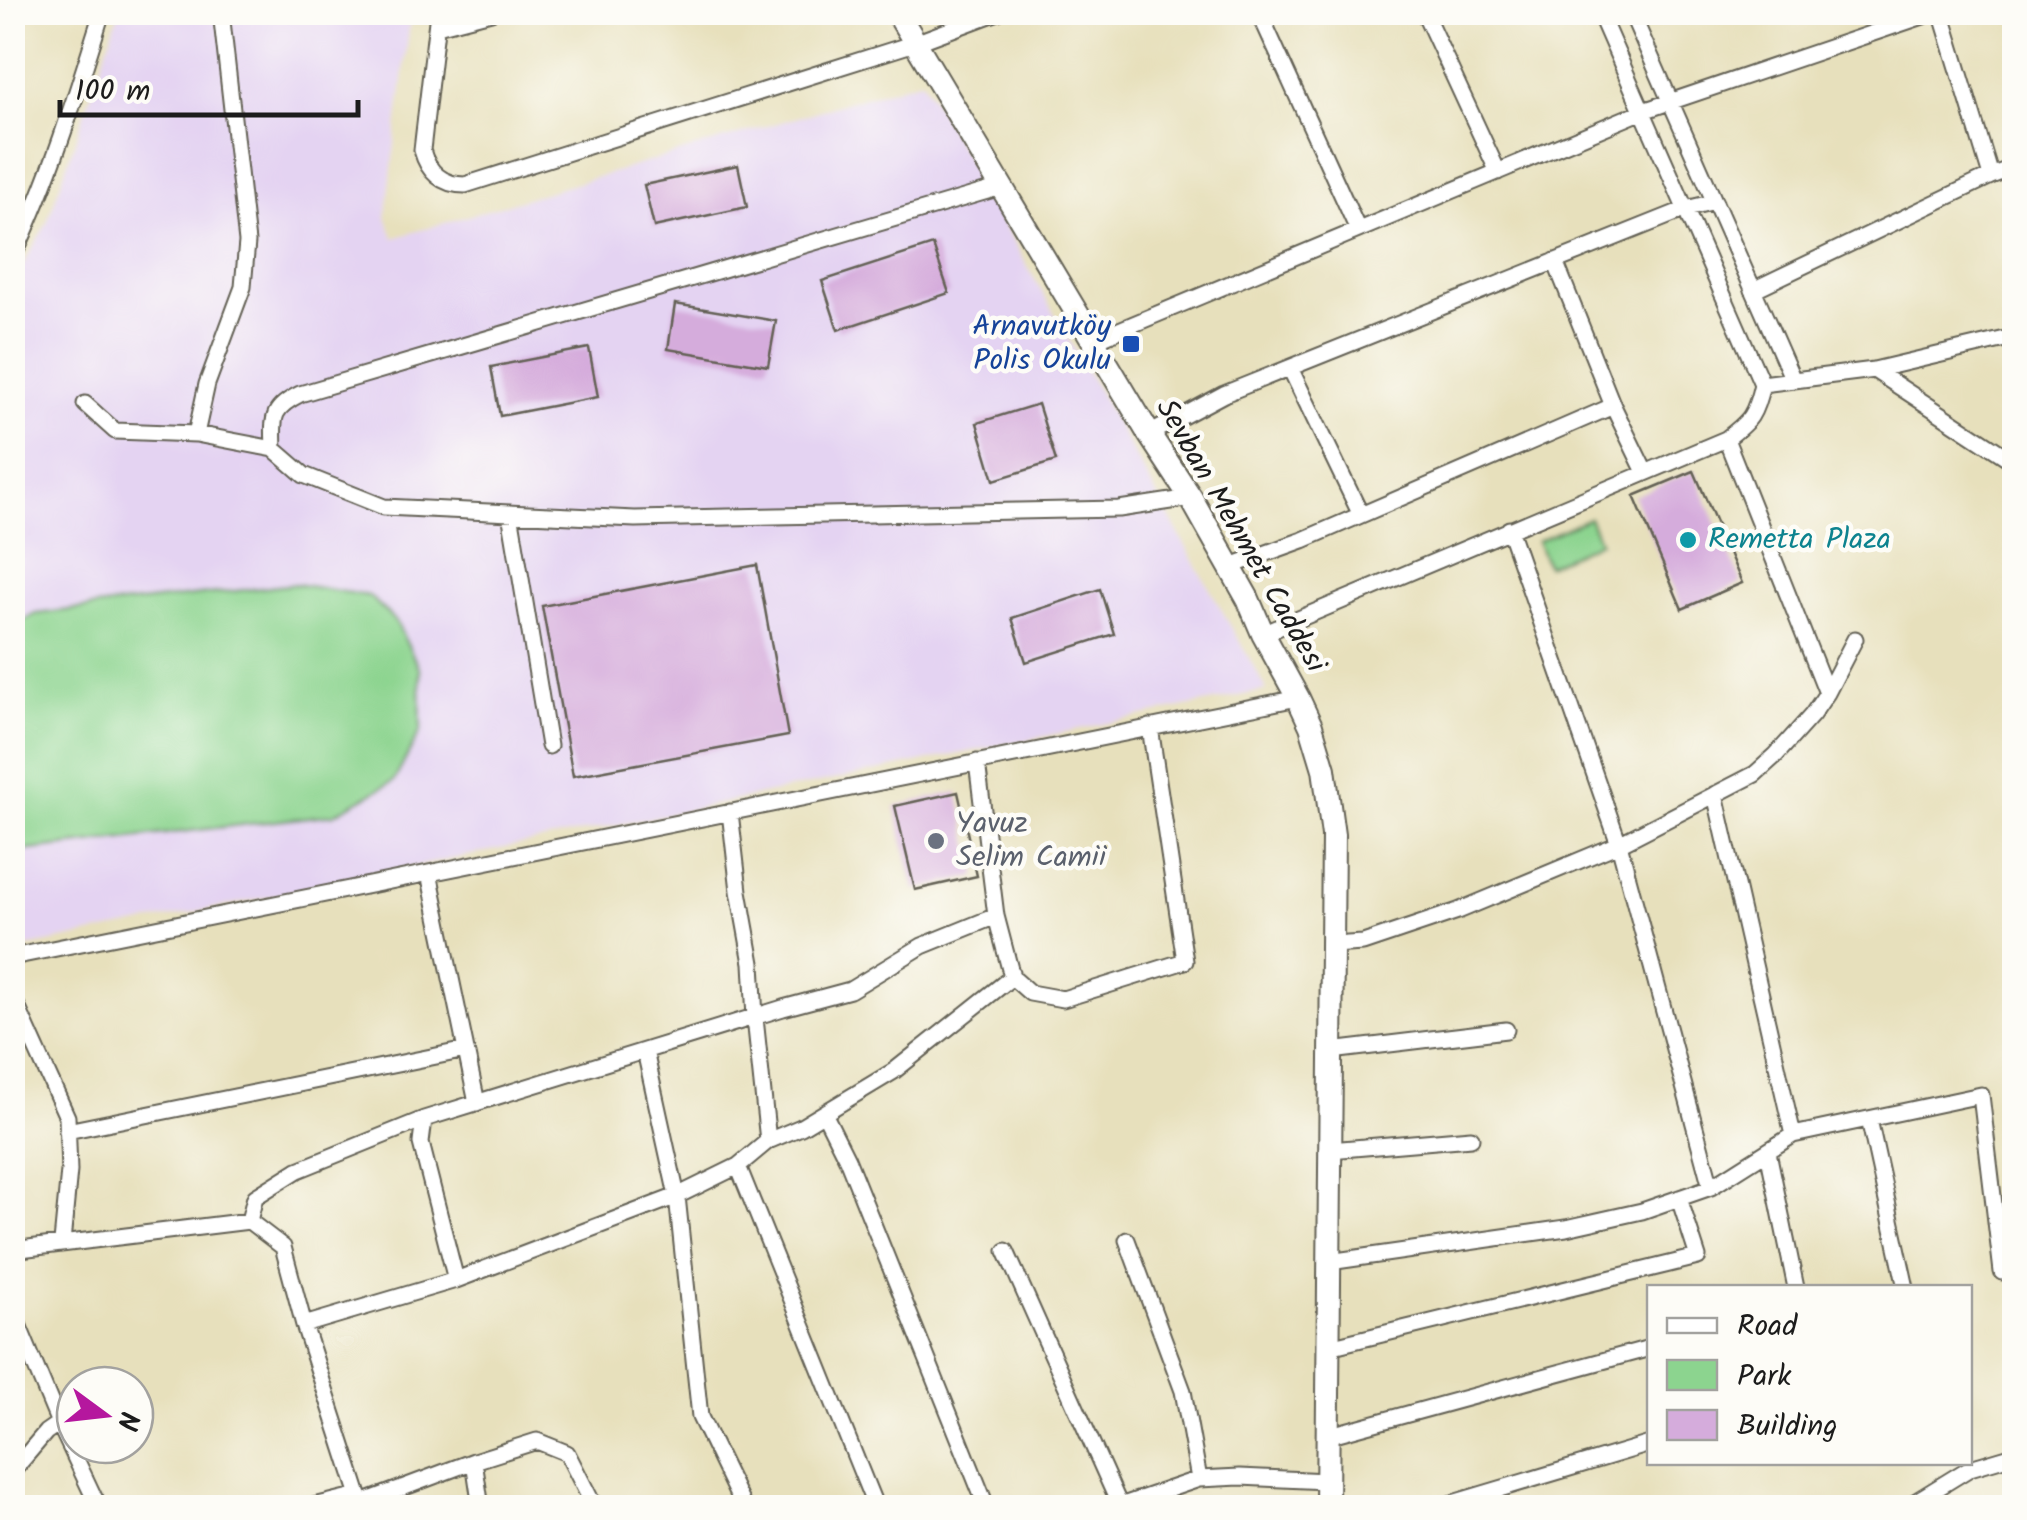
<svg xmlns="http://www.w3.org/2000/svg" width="2027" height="1520" viewBox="0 0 2027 1520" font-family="Kalam,sans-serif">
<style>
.built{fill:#e4d3f2}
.green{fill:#8cd48f;stroke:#547856;stroke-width:2.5}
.building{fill:#d5acdc}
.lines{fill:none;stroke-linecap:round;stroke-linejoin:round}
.minor-casing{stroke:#636154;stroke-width:19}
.secondary-casing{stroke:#636154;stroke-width:26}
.minor{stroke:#fff;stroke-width:15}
.secondary{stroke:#fff;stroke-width:22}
.transit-dot{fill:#1a4fb4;stroke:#fdfcf7;stroke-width:4}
.culture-dot{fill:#0f9aa8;stroke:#fdfcf7;stroke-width:4}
.worship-dot{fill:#6b7280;stroke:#fdfcf7;stroke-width:4}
.labels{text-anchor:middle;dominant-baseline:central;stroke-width:9;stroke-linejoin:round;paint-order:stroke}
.transit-label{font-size:30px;fill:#164399;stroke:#fdfcf7;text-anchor:end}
.street-label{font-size:30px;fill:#1c1c1c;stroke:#fdfcf7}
.culture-label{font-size:30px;fill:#0d838f;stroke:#fdfcf7;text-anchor:start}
.worship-label{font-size:30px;fill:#5b616d;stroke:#fdfcf7;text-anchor:start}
</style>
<rect width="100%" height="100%" fill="#fdfcf7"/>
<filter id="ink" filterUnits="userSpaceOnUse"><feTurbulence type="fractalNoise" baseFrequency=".01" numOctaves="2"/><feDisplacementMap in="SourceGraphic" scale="20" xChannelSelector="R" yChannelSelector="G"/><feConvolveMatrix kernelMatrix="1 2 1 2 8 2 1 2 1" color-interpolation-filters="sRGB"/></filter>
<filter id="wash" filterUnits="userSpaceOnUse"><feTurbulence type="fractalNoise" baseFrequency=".0048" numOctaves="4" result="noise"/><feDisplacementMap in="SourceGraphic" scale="40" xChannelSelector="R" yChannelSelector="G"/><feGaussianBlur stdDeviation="2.25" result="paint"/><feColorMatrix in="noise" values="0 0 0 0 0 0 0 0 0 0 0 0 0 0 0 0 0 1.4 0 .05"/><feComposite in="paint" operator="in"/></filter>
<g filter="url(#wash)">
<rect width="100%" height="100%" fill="#e7e0bc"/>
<!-- built -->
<path class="built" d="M119,13H411L386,217L394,238L922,80L1267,690L13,950V283L47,223Z"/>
<!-- green -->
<path class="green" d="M1589,518L1600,542L1547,566L1537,541Z
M296,584L369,596L396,622L420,670L421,730L394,781L334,814L13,852V626L36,614Z"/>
<g id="blocks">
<!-- building -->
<path class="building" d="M738,165L747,207L654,227L644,185Z
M933,245L949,293L838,330L822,281Z
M675,304L776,321L768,366L668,349Z
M589,348L598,397L500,416L491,367Z
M1038,404L1056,461L994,480L977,423Z
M1694,471L1742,583L1682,609L1634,496Z
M757,565L788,736L573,776L542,606Z
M1100,589L1114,634L1026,662L1012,618Z
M958,792L977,876L915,890L895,806Z"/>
</g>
</g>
<g filter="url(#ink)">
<use href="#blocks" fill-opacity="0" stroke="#636154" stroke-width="2.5"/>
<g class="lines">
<defs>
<path id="minor" d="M438,12L422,150C428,172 442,185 465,185L915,43L998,12
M1259,12L1358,230
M1424,12L1498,172
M1631,12L1793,380
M1941,12L1991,176
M437,26L491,12
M1001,187L300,394C270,409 273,418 274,449L304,475L384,507L635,519L1119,509L1191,498
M12,259C50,180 76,96 102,12
M1555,261L1613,406L1645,472
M1753,290L1991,176L2014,167
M1093,341L1643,111L1935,12
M1290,368L1361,515
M1874,370L2014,462
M1762,384L1874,370L2014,337
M85,404L115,431L196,434L274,449
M196,434L207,384L243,287L247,242L221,12
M1149,434L1224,394L1686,209L1715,202
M1726,439L1827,693
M510,513L549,746
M1509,529L1619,844L1711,1187
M1228,567L1303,540L1613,406
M1263,634L1726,439C1751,420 1755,415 1762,384L1599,12
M977,762L996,916L1012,977L1030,993L1063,999L1185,961L1150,727
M1715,794L1793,1135
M730,812L739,891L752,963L755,1018L768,1141
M429,873L477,1103
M1332,945L1363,943L1458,911L1619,844L1755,774L1776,755L1812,715L1827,693L1855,639
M12,957L1298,698
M12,995L67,1117L69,1171L62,1242
M645,1051L677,1196L700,1417L744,1508
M1331,1051L1506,1030
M824,1113L847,1159L987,1508
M1869,1119L1906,1288
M67,1131L466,1050
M1330,1150L1471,1138
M1768,1152L1796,1288
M738,1166L876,1508
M249,1221L255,1197L298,1170L424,1119
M1127,1240L1183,1391L1199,1479
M12,1250L249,1221L283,1247L304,1325L363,1508
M1006,1251L1120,1506
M1329,1262L1566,1228L1642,1211L1711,1187L1793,1135L1981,1095L2002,1272
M456,1280L421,1143L424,1119L783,1008L850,990L922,946L996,916
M12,1310L59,1423L99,1508
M304,1325L456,1280L677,1196L738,1166L768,1141L801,1127L894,1071L1012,977
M1329,1347L1698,1257L1679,1198
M1327,1436L1650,1348
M12,1472L46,1432L59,1423
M362,1503L474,1461
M306,1508L359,1495
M481,1508L474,1461L537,1441L567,1453L595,1508
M1114,1508L1199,1479L1240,1477L1327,1481
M1436,1508L1650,1444
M1905,1508L1970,1468L2014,1455"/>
<path id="secondary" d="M897,12L1149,434L1191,498L1248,599L1263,634L1298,698L1311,726L1324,769L1333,835L1327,1508"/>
</defs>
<!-- minor casing -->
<use href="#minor" class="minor-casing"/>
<!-- secondary casing -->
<use href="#secondary" class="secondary-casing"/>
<!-- minor -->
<use href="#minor" class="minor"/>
<!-- secondary -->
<use href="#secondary" class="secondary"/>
</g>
</g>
<!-- markers -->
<rect class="transit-dot" x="1121" y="334" width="20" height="20" rx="5"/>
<circle class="culture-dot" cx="1688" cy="540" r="10"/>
<circle class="worship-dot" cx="936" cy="841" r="10"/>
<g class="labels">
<!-- transit labels -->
<g class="transit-label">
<text x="1111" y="327">Arnavutköy<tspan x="1111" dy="34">Polis Okulu</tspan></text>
</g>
<!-- street labels -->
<g class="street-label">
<text transform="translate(1240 536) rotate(60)">Sevban Mehmet Caddesi</text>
</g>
<!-- culture labels -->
<g class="culture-label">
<text x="1708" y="540">Remetta Plaza</text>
</g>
<!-- worship labels -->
<g class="worship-label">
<text x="956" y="824">Yavuz<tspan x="956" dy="34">Selim Camii</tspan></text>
</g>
</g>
<!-- margin -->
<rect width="2027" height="1520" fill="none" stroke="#fdfcf7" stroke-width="50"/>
<!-- legend -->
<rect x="1647" y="1285" width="325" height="180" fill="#fdfcf7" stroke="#a3a29f" stroke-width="2.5"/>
<rect x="1667" y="1318" width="50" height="15" fill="#ffffff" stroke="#a3a29f" stroke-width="2.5"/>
<text x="1737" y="1335" font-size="30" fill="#1c1c1c">Road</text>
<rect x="1667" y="1360" width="50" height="30" fill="#8cd48f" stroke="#a3a29f" stroke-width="2.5"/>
<text x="1737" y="1385" font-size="30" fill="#1c1c1c">Park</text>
<rect x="1667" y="1410" width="50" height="30" fill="#d5acdc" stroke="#a3a29f" stroke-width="2.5"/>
<text x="1737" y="1435" font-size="30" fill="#1c1c1c">Building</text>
<!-- north arrow -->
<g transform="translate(105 1415) rotate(105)"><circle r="48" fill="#fdfcf7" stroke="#a3a29f" stroke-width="2.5"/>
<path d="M0-8L18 38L0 25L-18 38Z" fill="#b5179e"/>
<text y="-15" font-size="28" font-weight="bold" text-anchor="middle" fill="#1c1c1c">N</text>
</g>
<!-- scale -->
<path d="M60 100v15h298v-15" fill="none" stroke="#1c1c1c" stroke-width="5"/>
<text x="75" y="100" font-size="30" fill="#1c1c1c" stroke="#fdfcf7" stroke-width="8" paint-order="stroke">100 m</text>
</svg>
